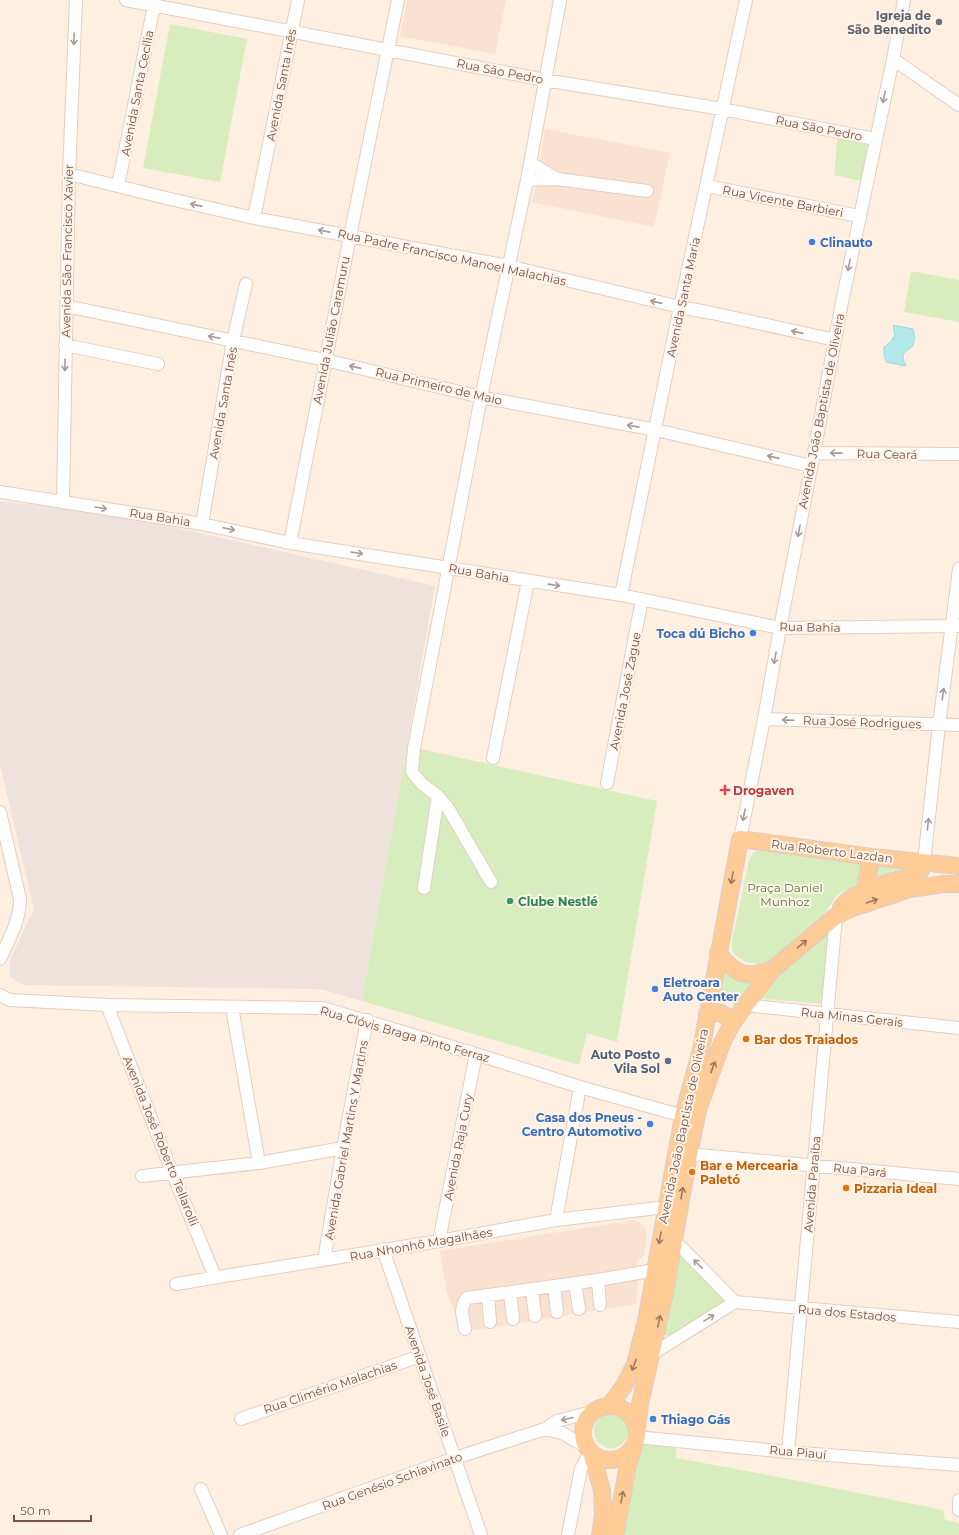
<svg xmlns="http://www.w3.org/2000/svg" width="959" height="1535" viewBox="0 0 959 1535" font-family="Montserrat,sans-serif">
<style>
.residential{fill:#f9e2d1}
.industrial{fill:#ede2dc}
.green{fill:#d7edbe}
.water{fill:#b3e9ea;stroke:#98dbdd}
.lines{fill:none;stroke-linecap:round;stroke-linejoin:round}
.minor-casing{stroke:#e6ccbe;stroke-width:14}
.major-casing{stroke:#d9cecb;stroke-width:18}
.minor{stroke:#fff;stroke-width:12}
.major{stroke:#ffcb97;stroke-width:16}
.oneway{stroke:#ae978f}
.oneway2{stroke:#a0765e}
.worship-dot{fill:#6b7280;stroke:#fff4e9;stroke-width:1.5}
.shop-dot{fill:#3f7fe0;stroke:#fff4e9;stroke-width:1.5}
.health-dot{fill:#e0444e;stroke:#fff4e9;stroke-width:1.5}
.leisure-dot{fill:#2e9e5b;stroke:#fff4e9;stroke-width:1.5}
.food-dot{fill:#e8710a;stroke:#fff4e9;stroke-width:1.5}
.service-dot{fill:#5c6f8a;stroke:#fff4e9;stroke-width:1.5}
.labels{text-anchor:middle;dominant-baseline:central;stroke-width:4;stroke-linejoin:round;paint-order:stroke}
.worship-label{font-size:12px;font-weight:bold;fill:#5b616d;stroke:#fff4e9;text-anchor:end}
.street-label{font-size:12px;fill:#785145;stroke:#fff4e9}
.shop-label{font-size:12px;font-weight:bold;fill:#366cbe;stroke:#fff4e9;text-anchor:start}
.health-label{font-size:12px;font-weight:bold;fill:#be3a42;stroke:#fff4e9;text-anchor:start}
.park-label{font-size:12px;fill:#547a39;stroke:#fff4e9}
.leisure-label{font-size:12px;font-weight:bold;fill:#27864d;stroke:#fff4e9;text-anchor:start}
.food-label{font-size:12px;font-weight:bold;fill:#c56008;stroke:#fff4e9;text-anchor:start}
.service-label{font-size:12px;font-weight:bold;fill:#4e5e75;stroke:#fff4e9;text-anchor:end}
</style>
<rect width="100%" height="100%" fill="#feefe1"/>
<!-- residential -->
<path class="residential" d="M407,0H506L495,54L400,36Z
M545,129L670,153L654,227L532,202L537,182Z
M634,1220L639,1222L644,1226L647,1233L644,1255L636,1262L638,1277L636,1304L463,1332L447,1293L440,1251Z"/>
<!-- industrial -->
<path class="industrial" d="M0,501L119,515L435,586L362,1001L320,989L23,985L10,977V960L34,909L0,765Z"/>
<!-- green -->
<path class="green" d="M170,24L247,39L220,182L143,168Z
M838,133L868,144L861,181L834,175Z
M911,271L959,280V322L904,312Z
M407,746L657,801L617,1042L587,1033L579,1065L362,1001Z
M763,849L862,862L864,868L859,882L837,895L825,913L810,928L789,944L771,963L762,965L746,962L736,956L732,950V941L749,861L754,852Z
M878,864L909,867L874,880L878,872Z
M825,931L829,933L825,1004L765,999L759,997L760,992Z
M725,967L757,977L737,1007L726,998L720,997Z
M680,1254L724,1299V1303L721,1306L667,1336L663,1334Z
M594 1431a17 17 0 1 1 34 0a17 17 0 1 1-34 0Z
M644,1444L676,1448V1458L773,1476L943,1510L945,1520L959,1523V1535H620L636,1449Z"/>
<!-- water -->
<path class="water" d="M893,325L913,329C914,333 915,338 914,342C911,354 897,348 906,366L886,362L884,354V347L891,342L895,335Z"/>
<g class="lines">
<defs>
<path id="minor" d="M126,0L545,80L722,109L875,139
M893,59L959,105
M530,163L557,179
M69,174L166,198L254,218L508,266L680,307L712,313L835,340
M527,180L557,179L647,191
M118,186L155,0
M707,186L859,216
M254,218L298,0
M66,306L325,360L481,397L656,430L811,466
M65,345L158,364
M814,453L959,454
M0,492L202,524L290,543L621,595L780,628L959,626
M63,502L69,174L76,0
M202,524L233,341L246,284
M290,543L350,236L398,0
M621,595L680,307L746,0
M764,719L959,725
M493,758L528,581
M607,783L642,599
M0,812L20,899C20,921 9,939 0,959
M740,839L764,719L780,628L814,453L842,302L893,59L904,0
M924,862L939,725L959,569
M491,882L448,808L438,796L422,784L412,772L414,748L481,397L527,180L560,0
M424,888L438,796
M0,995L10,1000L107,1005L323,1008L476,1054L580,1087L683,1116
M107,1005L172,1172L215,1277
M745,1005L959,1028
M232,1007L259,1163
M689,1154L959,1179
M142,1176L259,1163L343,1148
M556,1220L580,1087
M674,1240L735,1302
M439,1241L476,1054
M383,1249L481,1535
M324,1260L343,1148L367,1020
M598,1280L600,1305
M575,1283L579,1309
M176,1284L439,1241L556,1220L666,1207
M554,1286L557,1312
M532,1289L535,1316
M510,1292L513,1319
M488,1295L490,1322
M465,1329C463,1319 459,1306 467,1298L598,1280L655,1270
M652,1354L735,1302L959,1322
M241,1419L420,1356
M545,1429L562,1433L585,1446
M637,1437L788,1452L959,1465
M788,1452L836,916
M201,1489L221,1535
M959,1500V1510
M240,1535L455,1458L545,1429L557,1421L592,1412
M568,1535L581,1469L590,1453"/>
<path id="major" d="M864,891L872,857
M841,908C853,889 893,882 914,875L921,870L924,862
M718,953C737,976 745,978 772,970
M707,1014L721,1013L733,1022
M583 1433a27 27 0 1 1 54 0a27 27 0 1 1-54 0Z
M609,1406L624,1386L635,1364L646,1321L683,1116L702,1045L740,839L872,857L959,866
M637,1427L640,1404L665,1292L689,1154L698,1110L722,1043L733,1022L772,970L836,916L850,909L910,889L944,884H959
M592,1455L602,1490L603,1515L600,1535
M615,1535L628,1465L634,1447"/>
</defs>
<!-- minor casing -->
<use href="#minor" class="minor-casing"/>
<!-- major casing -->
<use href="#major" class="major-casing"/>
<!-- minor -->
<use href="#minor" class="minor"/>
<!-- major -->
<use href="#major" class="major"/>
</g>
<!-- one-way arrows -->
<defs><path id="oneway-shaft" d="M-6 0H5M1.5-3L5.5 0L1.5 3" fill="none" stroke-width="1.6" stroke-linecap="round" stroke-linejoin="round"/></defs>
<g class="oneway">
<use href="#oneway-shaft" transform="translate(74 39) rotate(92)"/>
<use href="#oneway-shaft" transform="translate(884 97) rotate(102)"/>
<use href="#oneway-shaft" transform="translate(196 205) rotate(-167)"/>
<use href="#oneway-shaft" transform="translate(324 231) rotate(-169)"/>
<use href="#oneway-shaft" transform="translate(849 265) rotate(101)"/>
<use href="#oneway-shaft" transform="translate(656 302) rotate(-167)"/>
<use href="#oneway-shaft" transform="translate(797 332) rotate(-167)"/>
<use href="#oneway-shaft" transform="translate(214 337) rotate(-168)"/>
<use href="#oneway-shaft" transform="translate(65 365) rotate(91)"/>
<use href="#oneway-shaft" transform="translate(355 367) rotate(-167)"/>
<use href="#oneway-shaft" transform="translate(633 426) rotate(-169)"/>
<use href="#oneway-shaft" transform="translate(836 453) rotate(-179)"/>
<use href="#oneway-shaft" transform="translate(773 457) rotate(-167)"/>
<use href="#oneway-shaft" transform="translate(101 508) rotate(9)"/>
<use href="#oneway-shaft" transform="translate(229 529) rotate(12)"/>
<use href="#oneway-shaft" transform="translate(799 531) rotate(101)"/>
<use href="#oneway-shaft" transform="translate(357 553) rotate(9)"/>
<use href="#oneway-shaft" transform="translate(554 585) rotate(8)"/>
<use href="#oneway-shaft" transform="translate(775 658) rotate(100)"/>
<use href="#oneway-shaft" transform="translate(943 694) rotate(-83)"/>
<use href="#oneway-shaft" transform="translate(788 720) rotate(-178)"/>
<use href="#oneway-shaft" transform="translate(744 815) rotate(101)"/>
<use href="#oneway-shaft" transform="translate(928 824) rotate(-84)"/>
<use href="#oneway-shaft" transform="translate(698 1264) rotate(-135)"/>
<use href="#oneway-shaft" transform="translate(709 1318) rotate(-32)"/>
<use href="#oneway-shaft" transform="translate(567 1419) rotate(166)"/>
</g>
<g class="oneway2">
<use href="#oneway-shaft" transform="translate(732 878) rotate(101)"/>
<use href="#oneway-shaft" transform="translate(872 901) rotate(-19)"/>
<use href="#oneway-shaft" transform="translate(802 944) rotate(-40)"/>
<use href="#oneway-shaft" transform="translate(713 1067) rotate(-70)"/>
<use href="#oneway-shaft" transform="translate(682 1193) rotate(-80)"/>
<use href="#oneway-shaft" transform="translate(660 1238) rotate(100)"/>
<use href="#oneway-shaft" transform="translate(659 1321) rotate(-78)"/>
<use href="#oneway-shaft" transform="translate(634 1365) rotate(111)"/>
<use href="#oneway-shaft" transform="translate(622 1497) rotate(-80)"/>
</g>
<!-- markers -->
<circle class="worship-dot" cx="939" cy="22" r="4"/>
<g class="shop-dot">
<circle cx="812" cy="242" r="4"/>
<circle cx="753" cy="633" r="4"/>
<circle cx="655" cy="989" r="4"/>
<circle cx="650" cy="1124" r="4"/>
<circle cx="653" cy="1419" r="4"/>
</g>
<path class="health-dot" d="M723 784h4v4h4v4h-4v4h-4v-4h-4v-4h4z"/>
<circle class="leisure-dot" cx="510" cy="901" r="4"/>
<g class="food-dot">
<circle cx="746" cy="1039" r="4"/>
<circle cx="692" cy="1172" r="4"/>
<circle cx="846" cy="1188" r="4"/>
</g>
<circle class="service-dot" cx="668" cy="1061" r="4"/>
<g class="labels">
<!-- worship labels -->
<g class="worship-label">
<text x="931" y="15">Igreja de<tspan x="931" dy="14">São Benedito</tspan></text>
</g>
<!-- street labels -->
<g class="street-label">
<text transform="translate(500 71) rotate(11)">Rua São Pedro</text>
<text transform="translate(281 85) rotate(-79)">Avenida Santa Inês</text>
<text transform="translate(137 93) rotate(-79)">Avenida Santa Cecília</text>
<text transform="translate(819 128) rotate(11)">Rua São Pedro</text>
<text transform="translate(783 201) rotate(11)">Rua Vicente Barbieri</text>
<text transform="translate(67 251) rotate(-89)">Avenida São Francisco Xavier</text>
<text transform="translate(452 257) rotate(12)">Rua Padre Francisco Manoel Malachias</text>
<text transform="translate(683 297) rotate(-78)">Avenida Santa Maria</text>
<text transform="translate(331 330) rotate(-79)">Avenida Julião Caramuru</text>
<text transform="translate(439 386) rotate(13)">Rua Primeiro de Maio</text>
<text transform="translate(223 403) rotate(-80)">Avenida Santa Inês</text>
<text transform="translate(821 411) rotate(-79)">Avenida João Baptista de Oliveira</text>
<text transform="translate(887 454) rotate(1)">Rua Ceará</text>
<text transform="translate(160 517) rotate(9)">Rua Bahia</text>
<text transform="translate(479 573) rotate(10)">Rua Bahia</text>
<text transform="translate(810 627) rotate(1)">Rua Bahia</text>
<text transform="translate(625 691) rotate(-79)">Avenida José Zague</text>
<text transform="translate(862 722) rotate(2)">Rua José Rodrigues</text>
<text transform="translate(832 851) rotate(7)">Rua Roberto Lazdan</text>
<text transform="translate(852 1017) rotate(6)">Rua Minas Gerais</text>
<text transform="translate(405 1034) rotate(16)">Rua Clóvis Braga Pinto Ferraz</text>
<text transform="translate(683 1126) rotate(-78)">Avenida João Baptista de Oliveira</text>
<text transform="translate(346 1140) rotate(-80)">Avenida Gabriel Martins Y Martins</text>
<text transform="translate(161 1141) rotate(68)">Avenida José Roberto Tellarolli</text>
<text transform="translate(458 1147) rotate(-79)">Avenida Raja Cury</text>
<text transform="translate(860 1170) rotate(6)">Rua Pará</text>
<text transform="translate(812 1184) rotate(-85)">Avenida Paraíba</text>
<text transform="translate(421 1244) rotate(-10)">Rua Nhonhô Magalhães</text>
<text transform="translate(847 1313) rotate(5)">Rua dos Estados</text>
<text transform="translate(428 1381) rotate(71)">Avenida José Basile</text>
<text transform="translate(330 1387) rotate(-19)">Rua Climério Malachias</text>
<text transform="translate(798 1452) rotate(5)">Rua Piauí</text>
<text transform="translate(392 1481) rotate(-20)">Rua Genésio Schiavinato</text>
</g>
<!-- shop labels -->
<g class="shop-label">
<text x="820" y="242">Clinauto</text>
<text x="745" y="633" text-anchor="end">Toca dú Bicho</text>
<text x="663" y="982">Eletroara<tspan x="663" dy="14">Auto Center</tspan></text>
<text x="642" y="1117" text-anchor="end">Casa dos Pneus -<tspan x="642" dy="14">Centro Automotivo</tspan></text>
<text x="661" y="1419">Thiago Gás</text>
</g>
<!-- health labels -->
<g class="health-label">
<text x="733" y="790">Drogaven</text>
</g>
<!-- park labels -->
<g class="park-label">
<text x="785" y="887">Praça Daniel<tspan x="785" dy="14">Munhoz</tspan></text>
</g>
<!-- leisure labels -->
<g class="leisure-label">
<text x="518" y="901">Clube Nestlé</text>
</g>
<!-- food labels -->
<g class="food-label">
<text x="754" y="1039">Bar dos Traiados</text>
<text x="700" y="1165">Bar e Mercearia<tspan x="700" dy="14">Paletó</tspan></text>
<text x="854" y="1188">Pizzaria Ideal</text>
</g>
<!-- service labels -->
<g class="service-label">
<text x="660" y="1054">Auto Posto<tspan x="660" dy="14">Vila Sol</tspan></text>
</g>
</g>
<!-- scale -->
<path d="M14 1515v6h77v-6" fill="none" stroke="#785145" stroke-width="2"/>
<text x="20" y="1515" font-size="12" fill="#785145" stroke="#fff4e9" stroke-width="3" paint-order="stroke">50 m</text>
</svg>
